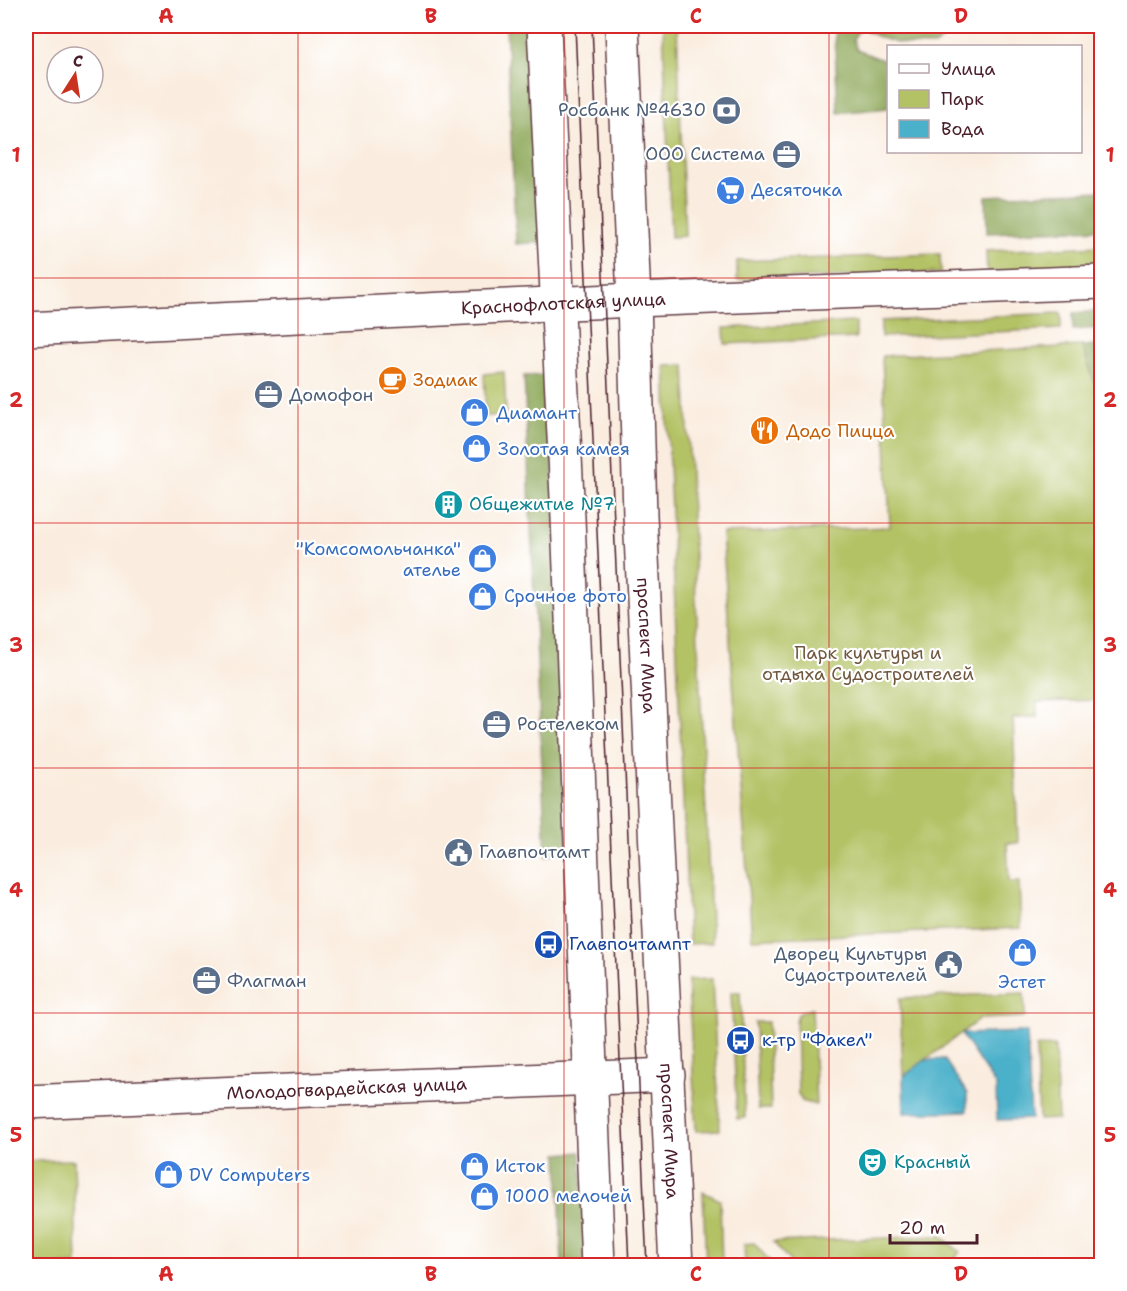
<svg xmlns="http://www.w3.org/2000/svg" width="1127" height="1291" viewBox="0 0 1127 1291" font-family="'Shantell Sans',sans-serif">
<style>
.green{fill:#b3c265;stroke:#7e7048;stroke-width:1.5}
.forest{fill:#8ea85a;stroke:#6c6442;stroke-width:1.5}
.water{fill:#4bb1ca;stroke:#4a687a;stroke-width:1.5}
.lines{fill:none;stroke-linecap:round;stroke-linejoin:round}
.minor-casing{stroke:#643e46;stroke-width:36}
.major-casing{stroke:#643e46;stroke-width:36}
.minor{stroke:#fff;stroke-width:33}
.major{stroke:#fff;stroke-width:33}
.tram{stroke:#4a1f2b;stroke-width:1.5}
.grid{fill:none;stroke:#d62828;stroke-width:1.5;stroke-opacity:0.55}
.labels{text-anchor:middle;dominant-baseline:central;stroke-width:4.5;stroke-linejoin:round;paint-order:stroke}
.service-label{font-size:18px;fill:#4e5e75;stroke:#fff;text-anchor:start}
.shop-label{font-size:18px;fill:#366cbe;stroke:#fff;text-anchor:start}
.street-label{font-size:18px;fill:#4a1f2b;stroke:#fff}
.food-label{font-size:18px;fill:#c56008;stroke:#fff;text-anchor:start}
.culture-label{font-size:18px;fill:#0d838f;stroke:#fff;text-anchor:start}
.park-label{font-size:18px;fill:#6f583f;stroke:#fff}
.transit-label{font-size:18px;fill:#164399;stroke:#fff;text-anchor:start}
.neatline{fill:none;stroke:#d62828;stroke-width:2}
.grid-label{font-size:20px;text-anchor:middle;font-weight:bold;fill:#d62828}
</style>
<rect width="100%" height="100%" fill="#fff"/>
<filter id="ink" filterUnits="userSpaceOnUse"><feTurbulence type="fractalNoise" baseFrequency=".0167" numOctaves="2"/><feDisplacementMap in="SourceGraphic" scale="12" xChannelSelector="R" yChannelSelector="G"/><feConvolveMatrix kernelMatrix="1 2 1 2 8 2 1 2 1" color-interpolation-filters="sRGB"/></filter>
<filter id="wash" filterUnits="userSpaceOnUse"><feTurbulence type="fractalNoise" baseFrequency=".008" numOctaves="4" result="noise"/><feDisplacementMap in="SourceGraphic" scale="24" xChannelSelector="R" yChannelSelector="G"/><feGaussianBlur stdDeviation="1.35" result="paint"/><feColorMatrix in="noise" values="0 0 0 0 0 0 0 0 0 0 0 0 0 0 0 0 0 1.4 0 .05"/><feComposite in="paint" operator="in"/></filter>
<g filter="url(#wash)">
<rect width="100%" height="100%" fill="#faeddf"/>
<!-- green -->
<path class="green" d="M663,26H677L685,236L671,237Z
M1101,246V268L987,272L986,251Z
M940,254L941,273L737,280V261Z
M1061,313V329L881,337V321Z
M856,322V338L725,344L724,328Z
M1101,345V700L1037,702V717L1013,718L1018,843H1007L1009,882H1019L1021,928L752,939L722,533L890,527L882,356Z
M685,365L712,943L689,944L665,366Z
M504,372L506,415L486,416L484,374Z
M712,979L720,1130L696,1131L688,980Z
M731,992H740L745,1118L737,1119Z
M1024,993L1025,1017L980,1019L903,1077L900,998Z
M812,1008L816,1105L802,1101L798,1094L796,1021L798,1014Z
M755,1022H768L771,1109H758Z
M1055,1046L1058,1119L1039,1120L1036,1047Z
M74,1160L77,1265H26V1161Z
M703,1192L720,1200L722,1265H706Z
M941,1236L960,1252L950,1265H793L773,1242Z
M754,1243L773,1265H745L744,1244Z"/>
<!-- forest -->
<path class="forest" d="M506,26H535L545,242L516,244Z
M834,26H963L934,46C908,46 882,43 861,27L853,39L857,50L888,62V108L838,113Z
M1101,191V229L987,233L986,196Z
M1101,311V328L1073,330V313Z
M1101,345H1102L1101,396L1094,381L1082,346Z
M549,375L569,847L546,857L524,376Z
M581,1152L586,1265H562L558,1154Z"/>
<!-- water -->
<path class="water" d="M1027,1032L1031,1119L997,1120L996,1086L961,1034Z
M944,1059L967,1093V1111L904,1113L903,1077L925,1060Z"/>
</g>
<g filter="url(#ink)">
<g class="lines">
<defs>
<g id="minor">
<path id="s1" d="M26,329L634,300L1102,282"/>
<path id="s2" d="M26,1102L668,1075"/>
</g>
<g id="major">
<path d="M544,26L568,518L598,1266"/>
<path id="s3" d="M622,26L634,300L640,515L676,1266"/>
</g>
</defs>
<!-- minor casing -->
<use href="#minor" class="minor-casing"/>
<!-- major casing -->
<use href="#major" class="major-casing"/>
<!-- minor -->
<use href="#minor" class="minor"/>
<!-- major -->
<use href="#major" class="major"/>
<!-- tram -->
<path class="tram" d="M575,26L629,1266
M592,26L647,1266"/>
</g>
</g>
<!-- grid -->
<path class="grid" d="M298,26V1266M564,26V1266M829,26V1266M26,278H1102M26,523H1102M26,768H1102M26,1013H1102"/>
<!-- icons -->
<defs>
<symbol id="bank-disc" viewBox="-11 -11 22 22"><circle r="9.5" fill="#5c6f8a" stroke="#fff"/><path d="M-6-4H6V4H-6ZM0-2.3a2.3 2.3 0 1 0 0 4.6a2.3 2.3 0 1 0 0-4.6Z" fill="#fff"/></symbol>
<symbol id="office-disc" viewBox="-11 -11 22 22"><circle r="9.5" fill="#5c6f8a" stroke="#fff"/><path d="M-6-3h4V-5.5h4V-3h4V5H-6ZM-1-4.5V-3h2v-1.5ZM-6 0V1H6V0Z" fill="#fff"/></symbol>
<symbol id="supermarket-disc" viewBox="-11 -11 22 22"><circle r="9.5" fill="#3f7fe0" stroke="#fff"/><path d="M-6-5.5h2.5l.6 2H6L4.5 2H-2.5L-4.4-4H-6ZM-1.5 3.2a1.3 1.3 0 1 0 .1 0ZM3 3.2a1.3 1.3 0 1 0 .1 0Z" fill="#fff"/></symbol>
<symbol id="cafe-disc" viewBox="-11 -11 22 22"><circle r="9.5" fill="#e8710a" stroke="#fff"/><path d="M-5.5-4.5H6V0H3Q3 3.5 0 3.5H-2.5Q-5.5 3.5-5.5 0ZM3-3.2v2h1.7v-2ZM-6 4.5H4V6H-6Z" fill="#fff"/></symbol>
<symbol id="shop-disc" viewBox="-11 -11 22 22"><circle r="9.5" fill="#3f7fe0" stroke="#fff"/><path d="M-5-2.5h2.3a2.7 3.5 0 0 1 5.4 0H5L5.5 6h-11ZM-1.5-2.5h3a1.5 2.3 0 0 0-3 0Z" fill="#fff"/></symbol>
<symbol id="restaurant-disc" viewBox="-11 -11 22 22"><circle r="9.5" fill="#e8710a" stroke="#fff"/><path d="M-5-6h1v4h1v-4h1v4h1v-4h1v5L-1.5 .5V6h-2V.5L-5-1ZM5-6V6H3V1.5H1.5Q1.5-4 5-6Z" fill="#fff"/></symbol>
<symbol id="building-disc" viewBox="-11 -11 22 22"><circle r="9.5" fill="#0f9aa8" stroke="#fff"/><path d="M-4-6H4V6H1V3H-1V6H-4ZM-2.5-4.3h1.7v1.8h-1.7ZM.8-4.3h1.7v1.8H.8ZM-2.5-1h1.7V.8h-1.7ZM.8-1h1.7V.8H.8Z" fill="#fff"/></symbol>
<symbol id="civic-disc" viewBox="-11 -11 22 22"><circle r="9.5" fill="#5c6f8a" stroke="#fff"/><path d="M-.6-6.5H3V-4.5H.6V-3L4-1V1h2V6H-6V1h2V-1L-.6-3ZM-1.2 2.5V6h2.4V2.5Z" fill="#fff"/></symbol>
<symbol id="bus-disc" viewBox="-11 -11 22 22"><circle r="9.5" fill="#1a4fb4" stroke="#fff"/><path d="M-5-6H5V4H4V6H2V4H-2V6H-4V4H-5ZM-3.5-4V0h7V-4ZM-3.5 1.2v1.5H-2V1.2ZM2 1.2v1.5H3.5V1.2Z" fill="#fff"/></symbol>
<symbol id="theatre-disc" viewBox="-11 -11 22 22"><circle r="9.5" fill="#0f9aa8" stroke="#fff"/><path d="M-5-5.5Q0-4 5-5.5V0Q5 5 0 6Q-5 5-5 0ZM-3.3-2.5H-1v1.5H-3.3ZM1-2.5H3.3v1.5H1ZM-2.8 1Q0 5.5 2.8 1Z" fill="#fff"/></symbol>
</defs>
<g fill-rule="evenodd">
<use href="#bank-disc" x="710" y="94" width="33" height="33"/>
<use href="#office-disc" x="770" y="138" width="33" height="33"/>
<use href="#supermarket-disc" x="714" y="174" width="33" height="33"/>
<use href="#cafe-disc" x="376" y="364" width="33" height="33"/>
<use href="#office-disc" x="252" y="378" width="33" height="33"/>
<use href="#shop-disc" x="458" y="396" width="33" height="33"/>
<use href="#restaurant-disc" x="748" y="414" width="33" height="33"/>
<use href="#shop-disc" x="460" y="432" width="33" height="33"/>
<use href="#building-disc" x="432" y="488" width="33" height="33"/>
<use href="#shop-disc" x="466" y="542" width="33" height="33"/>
<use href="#shop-disc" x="466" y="580" width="33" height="33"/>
<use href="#office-disc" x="480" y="708" width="33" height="33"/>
<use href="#civic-disc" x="442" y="836" width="33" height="33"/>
<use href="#bus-disc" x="532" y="928" width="33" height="33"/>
<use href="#shop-disc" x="1006" y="936" width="33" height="33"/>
<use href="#civic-disc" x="932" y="948" width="33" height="33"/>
<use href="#office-disc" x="190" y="964" width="33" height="33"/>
<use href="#bus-disc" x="724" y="1024" width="33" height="33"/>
<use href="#theatre-disc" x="856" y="1146" width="33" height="33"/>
<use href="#shop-disc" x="458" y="1150" width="33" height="33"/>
<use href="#shop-disc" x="152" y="1158" width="33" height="33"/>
<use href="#shop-disc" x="468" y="1180" width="33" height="33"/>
</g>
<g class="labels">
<!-- service labels -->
<g class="service-label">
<text x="706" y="110" text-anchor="end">Росбанк №4630</text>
<text x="765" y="154" text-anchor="end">ООО Система</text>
<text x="289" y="395">Домофон</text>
<text x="517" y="724">Ростелеком</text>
<text x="479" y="852">Главпочтамт</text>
<text x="927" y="954" text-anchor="end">Дворец Культуры<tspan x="927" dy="21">Судостроителей</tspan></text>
<text x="227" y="981">Флагман</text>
</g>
<!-- shop labels -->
<g class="shop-label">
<text x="751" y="190">Десяточка</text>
<text x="496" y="413">Диамант</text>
<text x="498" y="449">Золотая камея</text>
<text x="461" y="549" text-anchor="end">"Комсомольчанка"<tspan x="461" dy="21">ателье</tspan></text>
<text x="504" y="596">Срочное фото</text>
<text x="1022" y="982" text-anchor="middle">Эстет</text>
<text x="495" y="1166">Исток</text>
<text x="189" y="1175">DV Computers</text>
<text x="505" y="1196">1000 мелочей</text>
</g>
<!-- street labels -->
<g class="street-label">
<text stroke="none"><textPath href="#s1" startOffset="538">Краснофлотская улица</textPath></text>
<text stroke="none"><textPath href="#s3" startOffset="620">проспект Мира</textPath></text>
<text stroke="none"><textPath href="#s2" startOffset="321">Молодогвардейская улица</textPath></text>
<text stroke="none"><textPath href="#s3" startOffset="1106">проспект Мира</textPath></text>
</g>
<!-- food labels -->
<g class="food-label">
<text x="413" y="380">Зодиак</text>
<text x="786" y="431">Додо Пицца</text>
</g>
<!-- culture labels -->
<g class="culture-label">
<text x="469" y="504">Общежитие №7</text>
<text x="894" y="1162">Красный</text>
</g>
<!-- park labels -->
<g class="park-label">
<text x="868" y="653">Парк культуры и<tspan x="868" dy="21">отдыха Судостроителей</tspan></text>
</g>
<!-- transit labels -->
<g class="transit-label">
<text x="569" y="944">Главпочтампт</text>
<text x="762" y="1040">к-тр "Факел"</text>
</g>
</g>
<!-- margin -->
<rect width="1127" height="1291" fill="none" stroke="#fff" stroke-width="66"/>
<!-- legend -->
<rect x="887" y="45" width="195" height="108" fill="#ffffff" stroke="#b7a5aa" stroke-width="1.5"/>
<rect x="899" y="64" width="30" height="9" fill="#ffffff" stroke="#b7a5aa" stroke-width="1.5"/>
<text x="941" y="75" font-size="18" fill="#4a1f2b">Улица</text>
<rect x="899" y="90" width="30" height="18" fill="#b3c265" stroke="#b7a5aa" stroke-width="1.5"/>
<text x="941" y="105" font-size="18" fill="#4a1f2b">Парк</text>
<rect x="899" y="120" width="30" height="18" fill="#4bb1ca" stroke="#b7a5aa" stroke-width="1.5"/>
<text x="941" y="135" font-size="18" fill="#4a1f2b">Вода</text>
<!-- north arrow -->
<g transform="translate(75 75) rotate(12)"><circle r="28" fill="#ffffff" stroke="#b7a5aa" stroke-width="1.5"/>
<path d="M0-4.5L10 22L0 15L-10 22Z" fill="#c8321e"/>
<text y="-9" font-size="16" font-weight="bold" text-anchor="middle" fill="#4a1f2b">С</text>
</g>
<!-- scale -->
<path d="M890 1234v9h87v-9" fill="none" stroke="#4a1f2b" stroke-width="3"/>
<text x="899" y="1234" font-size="18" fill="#4a1f2b" stroke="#ffffff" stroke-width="4.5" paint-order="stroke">20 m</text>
<rect x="33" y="33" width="1061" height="1225" class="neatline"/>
<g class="grid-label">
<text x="166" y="23">A</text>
<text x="431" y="23">B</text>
<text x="696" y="23">C</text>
<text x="961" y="23">D</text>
<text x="16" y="162">1</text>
<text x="1110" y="162">1</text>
<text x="16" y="407">2</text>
<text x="1110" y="407">2</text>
<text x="16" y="652">3</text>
<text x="1110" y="652">3</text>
<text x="16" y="897">4</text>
<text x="1110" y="897">4</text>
<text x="16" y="1142">5</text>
<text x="1110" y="1142">5</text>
<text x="166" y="1281">A</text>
<text x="431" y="1281">B</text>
<text x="696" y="1281">C</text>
<text x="961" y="1281">D</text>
</g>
</svg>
